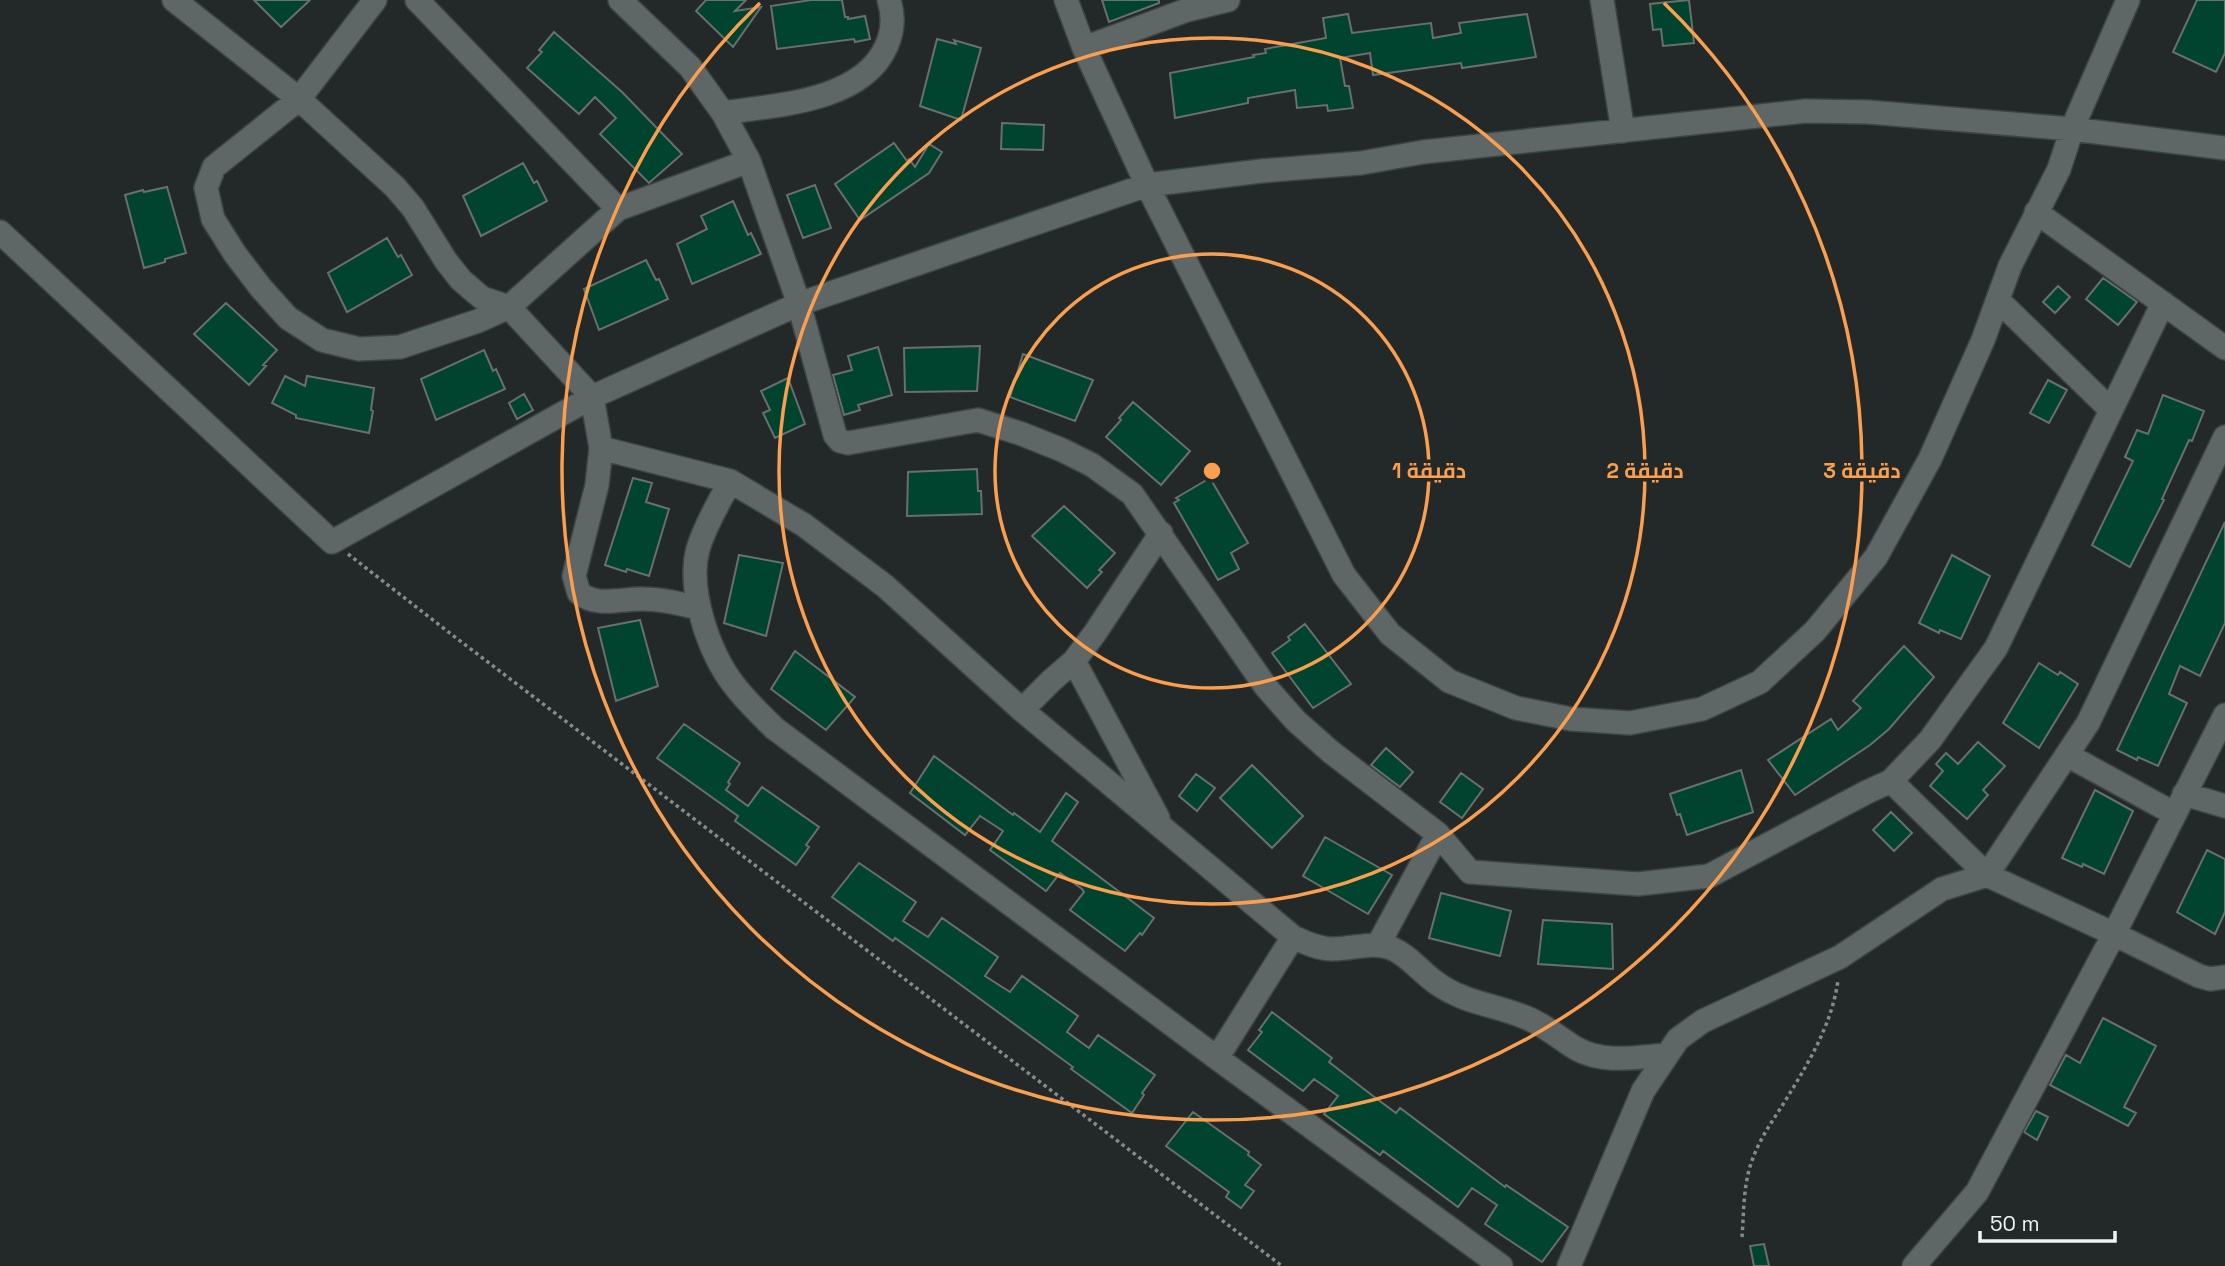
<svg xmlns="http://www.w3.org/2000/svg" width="2225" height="1266" viewBox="0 0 2225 1266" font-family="'Space Grotesk',Cairo,sans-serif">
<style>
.building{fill:#00432e;stroke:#686f6c;stroke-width:2}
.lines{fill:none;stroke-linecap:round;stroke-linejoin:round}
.minor-casing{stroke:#3e4444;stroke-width:26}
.path{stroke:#858b8a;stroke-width:3.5;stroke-dasharray:3.5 3.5;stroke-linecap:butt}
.minor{stroke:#5f6766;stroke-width:23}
.ring{fill:none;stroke:#fa9f50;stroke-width:3.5}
.centre{fill:#fa9f50;stroke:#232929;stroke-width:3.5}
.ring-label{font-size:21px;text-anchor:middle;font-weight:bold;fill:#fa9f50;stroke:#232929;stroke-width:7;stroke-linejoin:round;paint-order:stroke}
</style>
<rect width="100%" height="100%" fill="#232929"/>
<!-- building -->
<path class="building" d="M254,0H310L281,27Z
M706,0H746L735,11L761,7L733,47L696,11Z
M811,0H842L845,17H848V19L865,16L870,39L855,42L854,39L777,49L771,6Z
M1102,0H1159V3L1109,22Z
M1689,0L1694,43L1663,46L1661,29L1653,30L1650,4Z
M2197,0H2225V53L2216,72L2173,52Z
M1348,14L1352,33L1431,23L1433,38L1461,33L1459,23L1527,14L1536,57L1462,68L1461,63L1373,75L1370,53L1340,58L1345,86H1349L1353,108L1328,111L1327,105L1297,108L1295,90L1248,98V103L1175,118L1170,73L1254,57L1253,55L1266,53L1265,49L1326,38L1323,18Z
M554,32L622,92L682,154L649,183L600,134L616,118L595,97L579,114L527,68L542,52L539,50Z
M937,39L956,44L954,40L981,48L961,120L920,106Z
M1002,123L1044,125L1043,150L1001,149Z
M894,143L907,161L909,159L915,167L929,144L942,152L929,173L860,220L835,184Z
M523,163L534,183L537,181L547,201L481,236L463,196Z
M815,185L831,228L803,238L787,195Z
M167,187L186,253L165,259V262L144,268L125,195L143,190L144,192Z
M733,201L748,235L751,233L761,254L692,284L677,244L707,229L701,216Z
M387,238L398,257L401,255L412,275L347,312L328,273Z
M646,260L656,280L659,279L668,299L599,330L584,289Z
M2103,278L2137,302L2118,325L2086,299Z
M2058,286L2070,297L2055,313L2043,302Z
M226,303L277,350L263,365L266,366L249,385L194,334Z
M980,346L977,391L905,392L904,348Z
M878,347L892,395L858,405L860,410L844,415L833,375L852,370L848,356Z
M484,350L493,371L496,369L505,389L436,420L421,379Z
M1023,354L1093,380L1075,421L1010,397Z
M285,376L305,386L307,376L374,388L371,410L373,411L369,433L296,418V415L272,403Z
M788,378L805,424L775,438L763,413L770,410L761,391Z
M2048,380L2067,390L2049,423L2030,413Z
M524,394L533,410L517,419L509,403Z
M2163,395L2204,411L2192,441L2189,440L2162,499L2164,500L2130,567L2092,545L2133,461L2125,457L2137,430L2148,434Z
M1133,402L1190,451L1161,485L1106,437L1121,420L1119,418Z
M977,469L978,491H981L982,514L907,516L908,472Z
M633,478L652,483L646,502L669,509L649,576L627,569L626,572L605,565Z
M1210,478L1248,543L1231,553L1239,569L1218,580L1174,503L1179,500L1176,498Z
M1064,506L1115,553L1099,570L1102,572L1087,588L1032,536Z
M2225,522V623L2200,676L2180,666L2169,694L2187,703L2158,766L2138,757L2137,760L2117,750Z
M739,555L783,563L766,636L724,623Z
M1952,555L1990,576L1961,639L1940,630L1939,633L1919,623Z
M640,620L658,686L616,701L598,628Z
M1305,624L1351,684L1313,708L1272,653L1290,640L1288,637Z
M1904,646L1934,677L1889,729L1870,745L1795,795L1768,760L1831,719L1838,730L1861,708L1853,701Z
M795,651L855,697L826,730L771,689Z
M2039,663L2058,675L2060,672L2078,684L2039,748L2003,723Z
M684,724L740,763L728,782L730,784L726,790L748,806L762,787L819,827L806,845L809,847L796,865L735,821L738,816L657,758Z
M1978,742L2005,766L1983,790L1988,795L1967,819L1930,786L1943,771L1936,764L1946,753L1958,764Z
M1386,748L1413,772L1400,787L1371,765Z
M934,756L1013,815L1014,813L1040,832L1066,793L1078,802L1052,841L1154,918L1142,935L1140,933L1125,951L1070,910L1084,892L1082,889L1060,873L1046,891L990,850L1003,831L980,816L965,835L910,793Z
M1252,765L1303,816L1272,848L1220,798Z
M1741,770L1753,812L1687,835L1680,814L1677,815L1670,794Z
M1461,773L1483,789L1462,818L1440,802Z
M1196,774L1215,788L1197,811L1179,796Z
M2095,790L2133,811L2104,874L2083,864L2082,867L2062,858Z
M1891,812L1912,833L1894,851L1873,830Z
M1325,837L1392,875L1368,914L1303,876Z
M2207,850L2225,859V912L2215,934L2177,912Z
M859,863L916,902L903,921L928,937L942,918L998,957L985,976L1010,992L1022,976L1078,1016L1067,1032L1089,1048L1098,1035L1155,1075L1142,1093L1144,1095L1132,1113L1071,1069L1073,1067L950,977L895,938L893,941L832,897Z
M1441,893L1511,911L1500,956L1429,938Z
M1543,920L1612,924L1613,969L1538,964Z
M1272,1012L1332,1058L1329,1062L1373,1096L1396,1113L1400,1108L1505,1187L1506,1185L1568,1227L1542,1262L1485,1224L1497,1205L1472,1188L1458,1207L1383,1151L1380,1155L1324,1114L1338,1096L1314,1079L1303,1091L1248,1050L1262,1032L1259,1030Z
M2103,1018L2156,1046L2124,1107L2136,1113L2128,1126L2050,1085L2066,1055L2080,1063Z
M2036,1111L2048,1117L2037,1140L2024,1132Z
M1193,1112L1249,1152L1248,1155L1261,1165L1245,1185L1254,1191L1241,1208L1226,1197L1229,1192L1166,1146Z
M1764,1244L1769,1266H1754L1750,1246Z"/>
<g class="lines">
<defs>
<path id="minor" d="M174,0L299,99L395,187L413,208L446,261L461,280L482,298L509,307L592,397L601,448L597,485L574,576L579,593C598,608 622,598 644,599C663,599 681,604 699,608
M375,0L299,99L214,167L206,188L213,219L235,254L261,288L288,318L322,340L359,349L400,347L478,321L509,307L618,209L749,161
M417,0L618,209
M620,0L690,67L723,113L749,161L799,304L835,435L840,441L848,443L978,420L1022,434L1062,450L1092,465L1132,494L1266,687L1296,721L1331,752L1438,834L1470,872L1638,884L1709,876L1867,792L1891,781L1930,740L1996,648L2163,303
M1066,0L1084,48L1147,185L1344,575L1390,634L1449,681L1516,708L1571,719L1630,723L1702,709L1760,682L1815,631L1876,557L1930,459L1983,340L2010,266L2059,169L2072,129L2128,0
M1602,0L1623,131
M1084,48L1187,10L1228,0
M723,113C775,105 861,102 886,47C893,32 894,16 889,0
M2036,212L2225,348
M0,232L332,542L592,397L799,304L1147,185L1261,171L1361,163L1423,152L1806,111L1868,112L2072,129L2225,148
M1998,300L2111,410
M601,448L730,481L804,525L885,586L1022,710L1293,937C1306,943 1319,949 1333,949C1354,949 1371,941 1391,948C1410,956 1421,973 1438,984C1463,1002 1494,1005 1522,1016C1543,1023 1558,1038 1577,1049C1605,1064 1637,1057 1666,1055
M730,481C719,503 705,525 698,549C687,589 709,653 734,685C746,701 760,714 774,728L1217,1058L1501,1266
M1074,661L1158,818
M1022,710L1051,681L1074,661L1095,633L1161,533
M2067,755L2175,814
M1891,781L1987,875L2114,934L2199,976L2210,979L2225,977
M2184,794L2225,806
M1378,945L1438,834
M1217,1058L1293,937
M1569,1266L1643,1091L1678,1039L1703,1021L1840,957L1942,889L1987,875L2088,723L2225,437
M1914,1266L1977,1192L2114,934L2225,715"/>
</defs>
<!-- minor casing -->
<use href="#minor" class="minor-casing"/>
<!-- path -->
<path class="path" d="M348,554L451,634L1282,1266
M1742,1237C1744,1211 1743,1183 1753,1158C1760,1139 1771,1123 1782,1106C1806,1067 1832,1026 1838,980"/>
<!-- minor -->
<use href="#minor" class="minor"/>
</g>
<!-- distance rings -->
<g class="ring">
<circle cx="1212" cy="471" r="217"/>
<circle cx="1212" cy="471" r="433"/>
<path d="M1664 3A650 650 0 1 1 760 3"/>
</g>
<circle cx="1212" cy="471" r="10" class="centre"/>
<g class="ring-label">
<text x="1429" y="478">1 دقيقة</text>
<text x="1645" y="478">2 دقيقة</text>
<text x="1862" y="478">3 دقيقة</text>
</g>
<!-- scale -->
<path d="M1980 1231v10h135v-10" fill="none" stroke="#f0f5f4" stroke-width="3.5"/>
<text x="1990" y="1231" font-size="21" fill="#f0f5f4" stroke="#232929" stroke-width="5" paint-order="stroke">50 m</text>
</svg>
